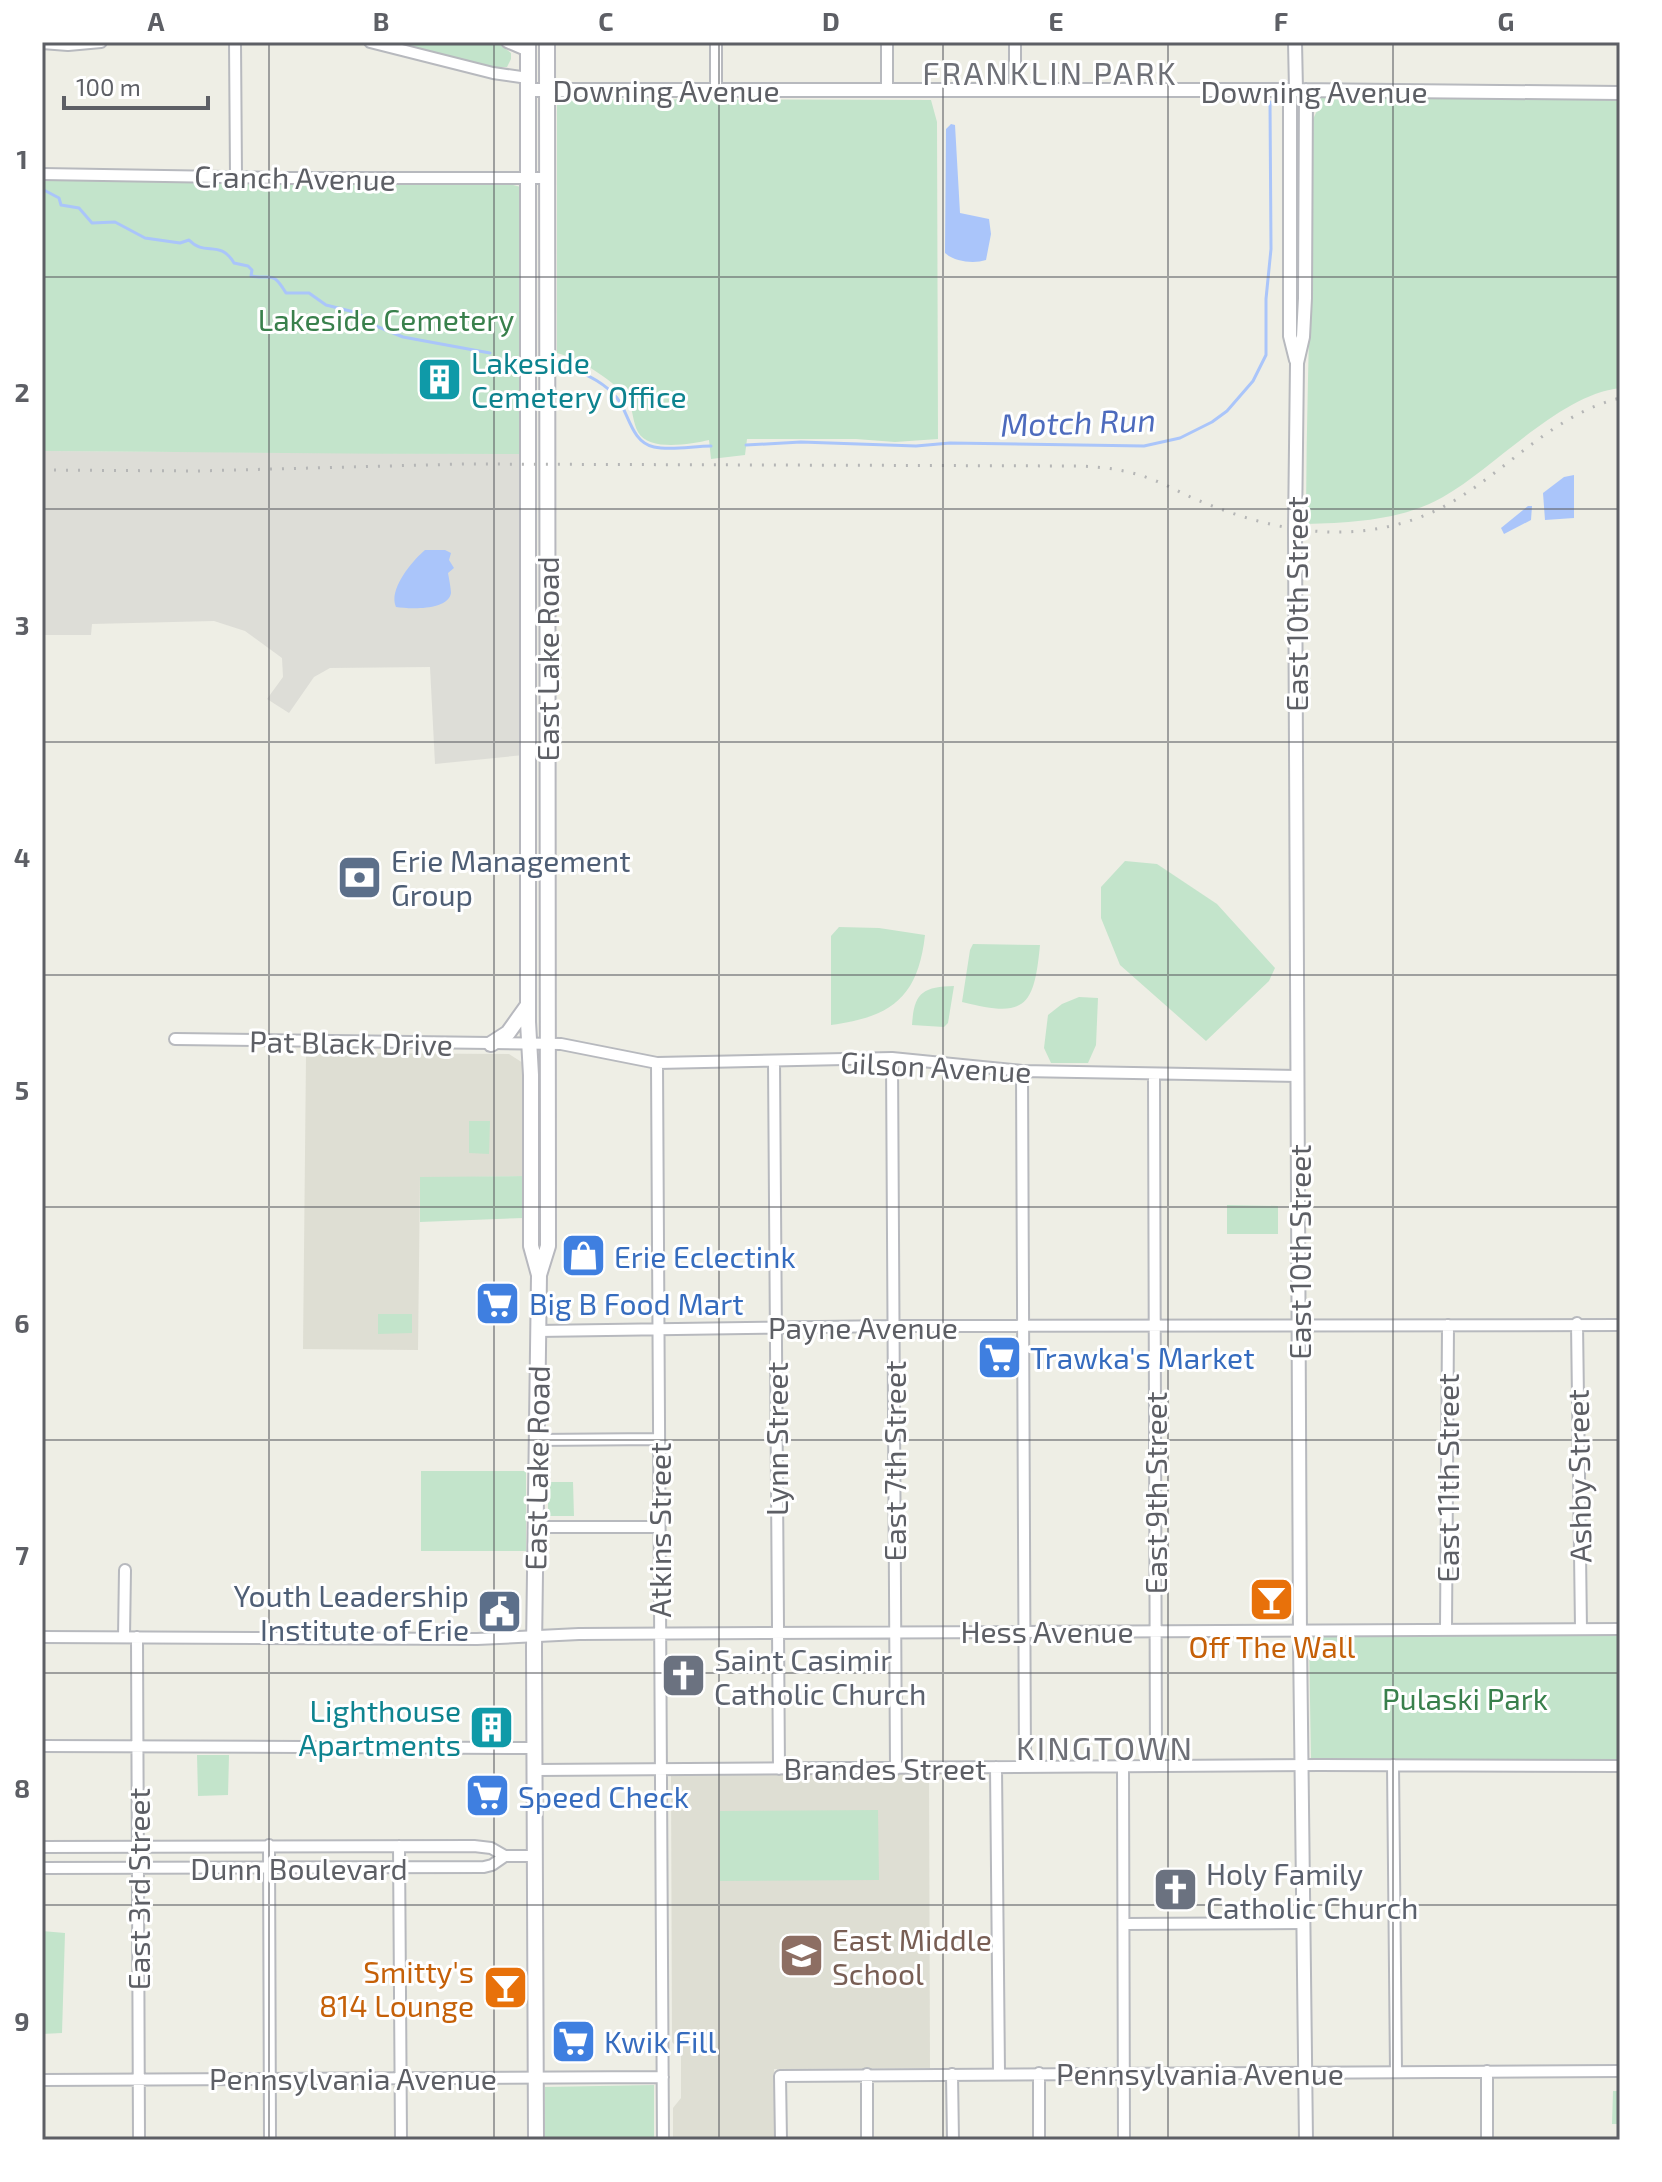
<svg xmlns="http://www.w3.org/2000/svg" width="1662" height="2182" viewBox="0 0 1662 2182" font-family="'Exo 2',sans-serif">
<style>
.industrial{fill:#ddddd7}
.education{fill:#deded3}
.green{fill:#c3e4cb}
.water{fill:#aac5fa}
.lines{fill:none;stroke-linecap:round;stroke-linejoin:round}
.stream{stroke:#aac5fa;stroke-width:3}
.minor-casing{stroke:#b7b9be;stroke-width:14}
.tertiary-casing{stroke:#b7b9be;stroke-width:16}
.secondary-casing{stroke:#b7b8be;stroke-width:18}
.minor{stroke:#fff;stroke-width:10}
.tertiary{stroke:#fff;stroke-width:12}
.secondary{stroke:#fff;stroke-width:14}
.rail{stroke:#b5b6b6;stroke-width:3;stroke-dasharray:2 10;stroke-linecap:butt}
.grid{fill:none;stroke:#5d5f65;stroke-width:2;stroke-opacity:0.55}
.labels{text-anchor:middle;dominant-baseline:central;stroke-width:6;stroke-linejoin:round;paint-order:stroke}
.street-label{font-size:30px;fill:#5d5f65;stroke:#fff}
.park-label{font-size:30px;fill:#39804c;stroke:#fff}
.culture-label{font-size:30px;fill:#0d838f;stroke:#fff;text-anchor:start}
.service-label{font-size:30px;fill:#4e5e75;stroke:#fff;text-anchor:start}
.shop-label{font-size:30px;fill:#366cbe;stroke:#fff;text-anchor:start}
.food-label{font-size:30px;fill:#c56008;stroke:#fff}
.worship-label{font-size:30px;fill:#5b616d;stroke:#fff;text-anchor:start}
.education-label{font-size:30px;fill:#785e54;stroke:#fff;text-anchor:start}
.neighbourhood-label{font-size:32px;letter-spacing:2px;fill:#6e7077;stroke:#fff}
.water-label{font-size:32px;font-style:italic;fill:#4d6bbd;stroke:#fff}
.neatline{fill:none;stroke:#5d5f65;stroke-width:3}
.grid-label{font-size:26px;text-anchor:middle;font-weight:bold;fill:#5d5f65}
</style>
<rect width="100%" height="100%" fill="#eeeee5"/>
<!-- industrial -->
<path class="industrial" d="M42,451L522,454L524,755L435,764L430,667L330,668L314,677L289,713L267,699L283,677L282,658L245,631L214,621L92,624L91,635H42Z"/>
<!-- education -->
<path class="education" d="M324,1053L509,1054L523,1063L525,1176L420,1178L418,1350L303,1349L306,1056Z
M929,1772L930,2068L774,2069L775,2140H673V2108L681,2098V2051L672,2042L671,1776L673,1773Z"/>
<!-- green -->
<path class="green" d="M388,42H497L511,53V59L507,67H489Z
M1321,97L1620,98V388C1559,395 1496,467 1443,497C1403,520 1351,523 1306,524C1306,390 1313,257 1311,123L1321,103Z
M562,99L931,100L937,122L938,439L895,442L856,439H747L745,455L711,459L709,440C691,444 649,452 638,432C633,423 633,411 629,402C618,382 578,358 557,353V103Z
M42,179C93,182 144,180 195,180C301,182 407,183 513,185L521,187L522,454C362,454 202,452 42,451Z
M1125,861L1157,864L1217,904L1275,968L1269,981L1206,1041L1120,965L1101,918V887Z
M839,927L879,928L925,935C918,998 891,1017 831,1025V936Z
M973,944L1040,945C1034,1008 1025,1018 962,1002L970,950Z
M954,986L948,1023L944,1027L912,1025C914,993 922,987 954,986Z
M1079,997L1098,998L1096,1045L1088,1063H1051L1044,1048L1048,1015L1062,1004Z
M469,1121H490L489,1154L469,1153Z
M525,1176L524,1218L420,1222V1177Z
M1227,1205L1278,1206V1234H1227Z
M378,1314H412V1333L378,1334Z
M421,1471H526V1551H421Z
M548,1482H573L574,1516H548Z
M1620,1634V1760L1442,1761L1311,1759L1309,1642L1315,1635Z
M197,1755H229L228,1795L198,1796Z
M878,1810L879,1880L720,1881V1811Z
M42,1931L65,1933L62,2033L42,2034Z
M654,2085V2140H545V2087Z
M1613,2091H1620V2124H1612Z"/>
<!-- water -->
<path class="water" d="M951,124L955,125L960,213L989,219L991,234L986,260C974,264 955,262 945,253L946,129Z
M1574,475V518L1545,520L1543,493L1564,477Z
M1528,506H1532L1531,520L1504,534L1501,528Z
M425,550H445L451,553L449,560L454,568L448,573C449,578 451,589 451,593C448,611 409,609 396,607C388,590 412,561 425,550Z"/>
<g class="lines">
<!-- stream -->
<path class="stream" d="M42,189L59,198L61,205L79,208L92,223L115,222L145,238L180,243L189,240C205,257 220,239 234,263L248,266L252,270L251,276C273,280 272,270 286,293H309L326,305L358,313L371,324L403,337L490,353
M570,367C587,375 605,383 617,398C629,413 631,442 654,447C671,451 693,446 711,446
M746,445L801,442L916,446L950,443L1144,446L1180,438L1212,422L1227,411L1253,381L1266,355V299L1271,249L1270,102"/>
<defs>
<path id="minor" d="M235,42L236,177
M370,42L493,73L528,78
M507,42L528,51
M716,42V90
M887,42V91
M42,43L68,45L101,42
M1015,91V42
M42,174L279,178H547
M175,1039L561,1044L657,1063L892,1058L1022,1071L1298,1076
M892,1058L896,1769
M774,1061L779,1769
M657,1063L663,2140
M1022,1071L1025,1767
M1154,1076L1156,1766
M1577,1323L1581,1629
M537,1331L893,1326L1620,1325
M535,1440L659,1439
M535,1527H659
M1446,1630L1448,1325
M42,1637L477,1639L579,1634L1620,1629
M124,1637L125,1570
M137,1637L139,2140
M42,1746L535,1748
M1393,1765L1396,2072
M996,1767L999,2073
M1123,1767L1124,2140
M535,1770L1320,1765L1620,1766
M269,1845L270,2140
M399,1846L401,2140
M42,1847L474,1846L491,1848L505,1856H535
M42,1868L484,1867L492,1865L505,1856
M1124,1924L1303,1923
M1039,2073V2140
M867,2074V2140
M952,2074L953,2140
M42,2080L663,2077
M781,2140L780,2076L1620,2071
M1487,2140V2071"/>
<path id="tertiary" d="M1295,42L1296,90
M528,90H1296L1620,93
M1290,90V336L1296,360
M1306,90L1305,298L1303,337L1297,363L1295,530L1300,1640L1306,2140"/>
<path id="secondary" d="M528,42V1022L531,1075V1246L539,1275L534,1648L536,2140
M491,1044L508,1033L528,1005
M539,1275L548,1246L547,42"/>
</defs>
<!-- minor casing -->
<use href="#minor" class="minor-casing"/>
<!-- tertiary casing -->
<use href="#tertiary" class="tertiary-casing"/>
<!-- secondary casing -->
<use href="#secondary" class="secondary-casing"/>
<!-- minor -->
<use href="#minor" class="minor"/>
<!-- tertiary -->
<use href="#tertiary" class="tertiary"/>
<!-- secondary -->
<use href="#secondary" class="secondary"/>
<!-- rail -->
<path class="rail" d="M42,470L196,471L464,464L1078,466C1105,467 1130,470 1156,481C1172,487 1188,497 1205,503C1274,531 1346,544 1418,518C1493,491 1540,418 1620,398"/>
</g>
<!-- grid -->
<path class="grid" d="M269,42V2140M494,42V2140M719,42V2140M943,42V2140M1168,42V2140M1393,42V2140M42,277H1620M42,509H1620M42,742H1620M42,975H1620M42,1207H1620M42,1440H1620M42,1673H1620M42,1905H1620"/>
<!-- icons -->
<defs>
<symbol id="building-square" viewBox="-11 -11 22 22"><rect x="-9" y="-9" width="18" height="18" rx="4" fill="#0f9aa8" stroke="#fff"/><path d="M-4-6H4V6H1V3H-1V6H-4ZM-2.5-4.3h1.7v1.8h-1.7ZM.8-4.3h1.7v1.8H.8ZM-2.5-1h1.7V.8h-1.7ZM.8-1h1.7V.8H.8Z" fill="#fff"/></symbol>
<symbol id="bank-square" viewBox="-11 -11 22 22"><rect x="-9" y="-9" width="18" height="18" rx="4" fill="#5c6f8a" stroke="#fff"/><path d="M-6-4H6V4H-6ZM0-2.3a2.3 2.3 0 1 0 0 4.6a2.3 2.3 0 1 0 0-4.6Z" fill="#fff"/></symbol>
<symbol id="shop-square" viewBox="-11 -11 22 22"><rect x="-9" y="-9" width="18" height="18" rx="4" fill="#3f7fe0" stroke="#fff"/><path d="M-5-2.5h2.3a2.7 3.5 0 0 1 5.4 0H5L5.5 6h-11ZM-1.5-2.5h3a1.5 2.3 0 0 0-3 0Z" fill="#fff"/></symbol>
<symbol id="supermarket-square" viewBox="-11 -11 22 22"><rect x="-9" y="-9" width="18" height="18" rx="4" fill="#3f7fe0" stroke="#fff"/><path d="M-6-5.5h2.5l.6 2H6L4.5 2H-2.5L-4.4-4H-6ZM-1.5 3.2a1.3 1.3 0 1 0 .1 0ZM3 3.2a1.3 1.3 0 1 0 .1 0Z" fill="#fff"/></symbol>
<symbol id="bar-square" viewBox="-11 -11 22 22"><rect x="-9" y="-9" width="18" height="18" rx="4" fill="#e8710a" stroke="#fff"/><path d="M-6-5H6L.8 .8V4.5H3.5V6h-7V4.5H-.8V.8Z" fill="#fff"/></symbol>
<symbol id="civic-square" viewBox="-11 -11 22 22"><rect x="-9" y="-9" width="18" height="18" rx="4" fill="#5c6f8a" stroke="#fff"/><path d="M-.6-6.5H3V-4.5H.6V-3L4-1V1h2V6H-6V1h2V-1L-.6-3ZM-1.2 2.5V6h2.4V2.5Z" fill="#fff"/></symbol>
<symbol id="church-square" viewBox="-11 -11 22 22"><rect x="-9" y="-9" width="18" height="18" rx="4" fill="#6b7280" stroke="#fff"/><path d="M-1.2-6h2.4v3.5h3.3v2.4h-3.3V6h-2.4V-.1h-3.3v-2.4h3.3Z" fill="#fff"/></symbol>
<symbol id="school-square" viewBox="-11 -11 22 22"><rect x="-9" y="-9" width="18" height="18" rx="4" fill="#8d6e63" stroke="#fff"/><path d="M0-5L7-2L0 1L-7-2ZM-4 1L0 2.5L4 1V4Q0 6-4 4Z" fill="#fff"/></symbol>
</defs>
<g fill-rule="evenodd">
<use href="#building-square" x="414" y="354" width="51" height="51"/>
<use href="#bank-square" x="334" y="852" width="51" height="51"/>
<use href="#shop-square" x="558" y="1230" width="51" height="51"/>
<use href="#supermarket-square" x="472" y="1278" width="51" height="51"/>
<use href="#supermarket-square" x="974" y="1332" width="51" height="51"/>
<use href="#bar-square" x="1246" y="1574" width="51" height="51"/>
<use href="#civic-square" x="474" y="1586" width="51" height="51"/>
<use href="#church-square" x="658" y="1650" width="51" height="51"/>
<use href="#building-square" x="466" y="1702" width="51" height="51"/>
<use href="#supermarket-square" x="462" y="1770" width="51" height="51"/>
<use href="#church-square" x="1150" y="1864" width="51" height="51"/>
<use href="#school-square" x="776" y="1930" width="51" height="51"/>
<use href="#bar-square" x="480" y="1962" width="51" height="51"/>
<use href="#supermarket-square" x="548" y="2016" width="51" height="51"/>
</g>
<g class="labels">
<!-- street labels -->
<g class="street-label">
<text x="666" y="90">Downing Avenue</text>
<text x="1314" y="91">Downing Avenue</text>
<text transform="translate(295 177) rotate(1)">Cranch Avenue</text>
<text transform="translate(1296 604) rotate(-90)">East 10th Street</text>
<text transform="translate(547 659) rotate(-90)">East Lake Road</text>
<text transform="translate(351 1042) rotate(1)">Pat Black Drive</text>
<text transform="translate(936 1066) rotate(3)">Gilson Avenue</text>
<text transform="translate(1299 1252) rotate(-90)">East 10th Street</text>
<text x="863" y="1327">Payne Avenue</text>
<text transform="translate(776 1439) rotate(-90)">Lynn Street</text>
<text transform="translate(894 1461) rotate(-90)">East 7th Street</text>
<text transform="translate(536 1468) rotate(-89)">East Lake Road</text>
<text transform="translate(1578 1476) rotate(-91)">Ashby Street</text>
<text transform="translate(1447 1478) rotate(-90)">East 11th Street</text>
<text transform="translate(1155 1493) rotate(-90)">East 9th Street</text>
<text transform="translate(659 1530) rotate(-90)">Atkins Street</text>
<text x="1047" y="1631">Hess Avenue</text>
<text x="885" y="1768">Brandes Street</text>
<text x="299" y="1868">Dunn Boulevard</text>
<text transform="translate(138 1889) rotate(-90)">East 3rd Street</text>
<text x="1200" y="2073">Pennsylvania Avenue</text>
<text x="353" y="2078">Pennsylvania Avenue</text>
</g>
<!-- park labels -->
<g class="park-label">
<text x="386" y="319">Lakeside Cemetery</text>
<text x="1465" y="1698">Pulaski Park</text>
</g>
<!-- culture labels -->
<g class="culture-label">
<text x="471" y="362">Lakeside<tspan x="471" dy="34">Cemetery Office</tspan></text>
<text x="461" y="1710" text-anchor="end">Lighthouse<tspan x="461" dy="34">Apartments</tspan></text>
</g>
<!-- service labels -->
<g class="service-label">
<text x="391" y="860">Erie Management<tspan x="391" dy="34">Group</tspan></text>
<text x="469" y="1595" text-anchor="end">Youth Leadership<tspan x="469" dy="34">Institute of Erie</tspan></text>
</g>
<!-- shop labels -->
<g class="shop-label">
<text x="614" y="1256">Erie Eclectink</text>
<text x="529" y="1303">Big B Food Mart</text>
<text x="1030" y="1357">Trawka's Market</text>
<text x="518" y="1796">Speed Check</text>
<text x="604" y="2041">Kwik Fill</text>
</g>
<!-- food labels -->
<g class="food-label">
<text x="1272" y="1646">Off The Wall</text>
<text x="474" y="1971" text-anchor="end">Smitty's<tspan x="474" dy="34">814 Lounge</tspan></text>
</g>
<!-- worship labels -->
<g class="worship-label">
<text x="714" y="1659">Saint Casimir<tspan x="714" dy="34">Catholic Church</tspan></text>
<text x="1206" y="1873">Holy Family<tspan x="1206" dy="34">Catholic Church</tspan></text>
</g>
<!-- education labels -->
<g class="education-label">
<text x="832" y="1939">East Middle<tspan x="832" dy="34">School</tspan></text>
</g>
<!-- neighbourhood labels -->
<g class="neighbourhood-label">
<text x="1050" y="72">FRANKLIN PARK</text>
<text x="1105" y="1747">KINGTOWN</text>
</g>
<!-- water labels -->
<g class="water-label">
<text transform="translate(1078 421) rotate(-2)">Motch Run</text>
</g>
</g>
<!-- border -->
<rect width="1662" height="2182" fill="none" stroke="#ffffff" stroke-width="88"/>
<!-- scale -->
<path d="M64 96v12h144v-12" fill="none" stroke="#5d5f65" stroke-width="4"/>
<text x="76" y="96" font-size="24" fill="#5d5f65" stroke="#ffffff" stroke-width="6" paint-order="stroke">100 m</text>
<rect x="44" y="44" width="1574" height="2094" class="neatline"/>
<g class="grid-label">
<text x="156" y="31">A</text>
<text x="381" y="31">B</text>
<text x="606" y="31">C</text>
<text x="831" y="31">D</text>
<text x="1056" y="31">E</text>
<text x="1281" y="31">F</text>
<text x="1506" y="31">G</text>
<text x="22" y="169">1</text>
<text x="22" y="402">2</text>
<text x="22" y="635">3</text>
<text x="22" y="867">4</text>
<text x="22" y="1100">5</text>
<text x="22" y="1333">6</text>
<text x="22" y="1565">7</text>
<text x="22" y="1798">8</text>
<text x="22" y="2031">9</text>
</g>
</svg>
